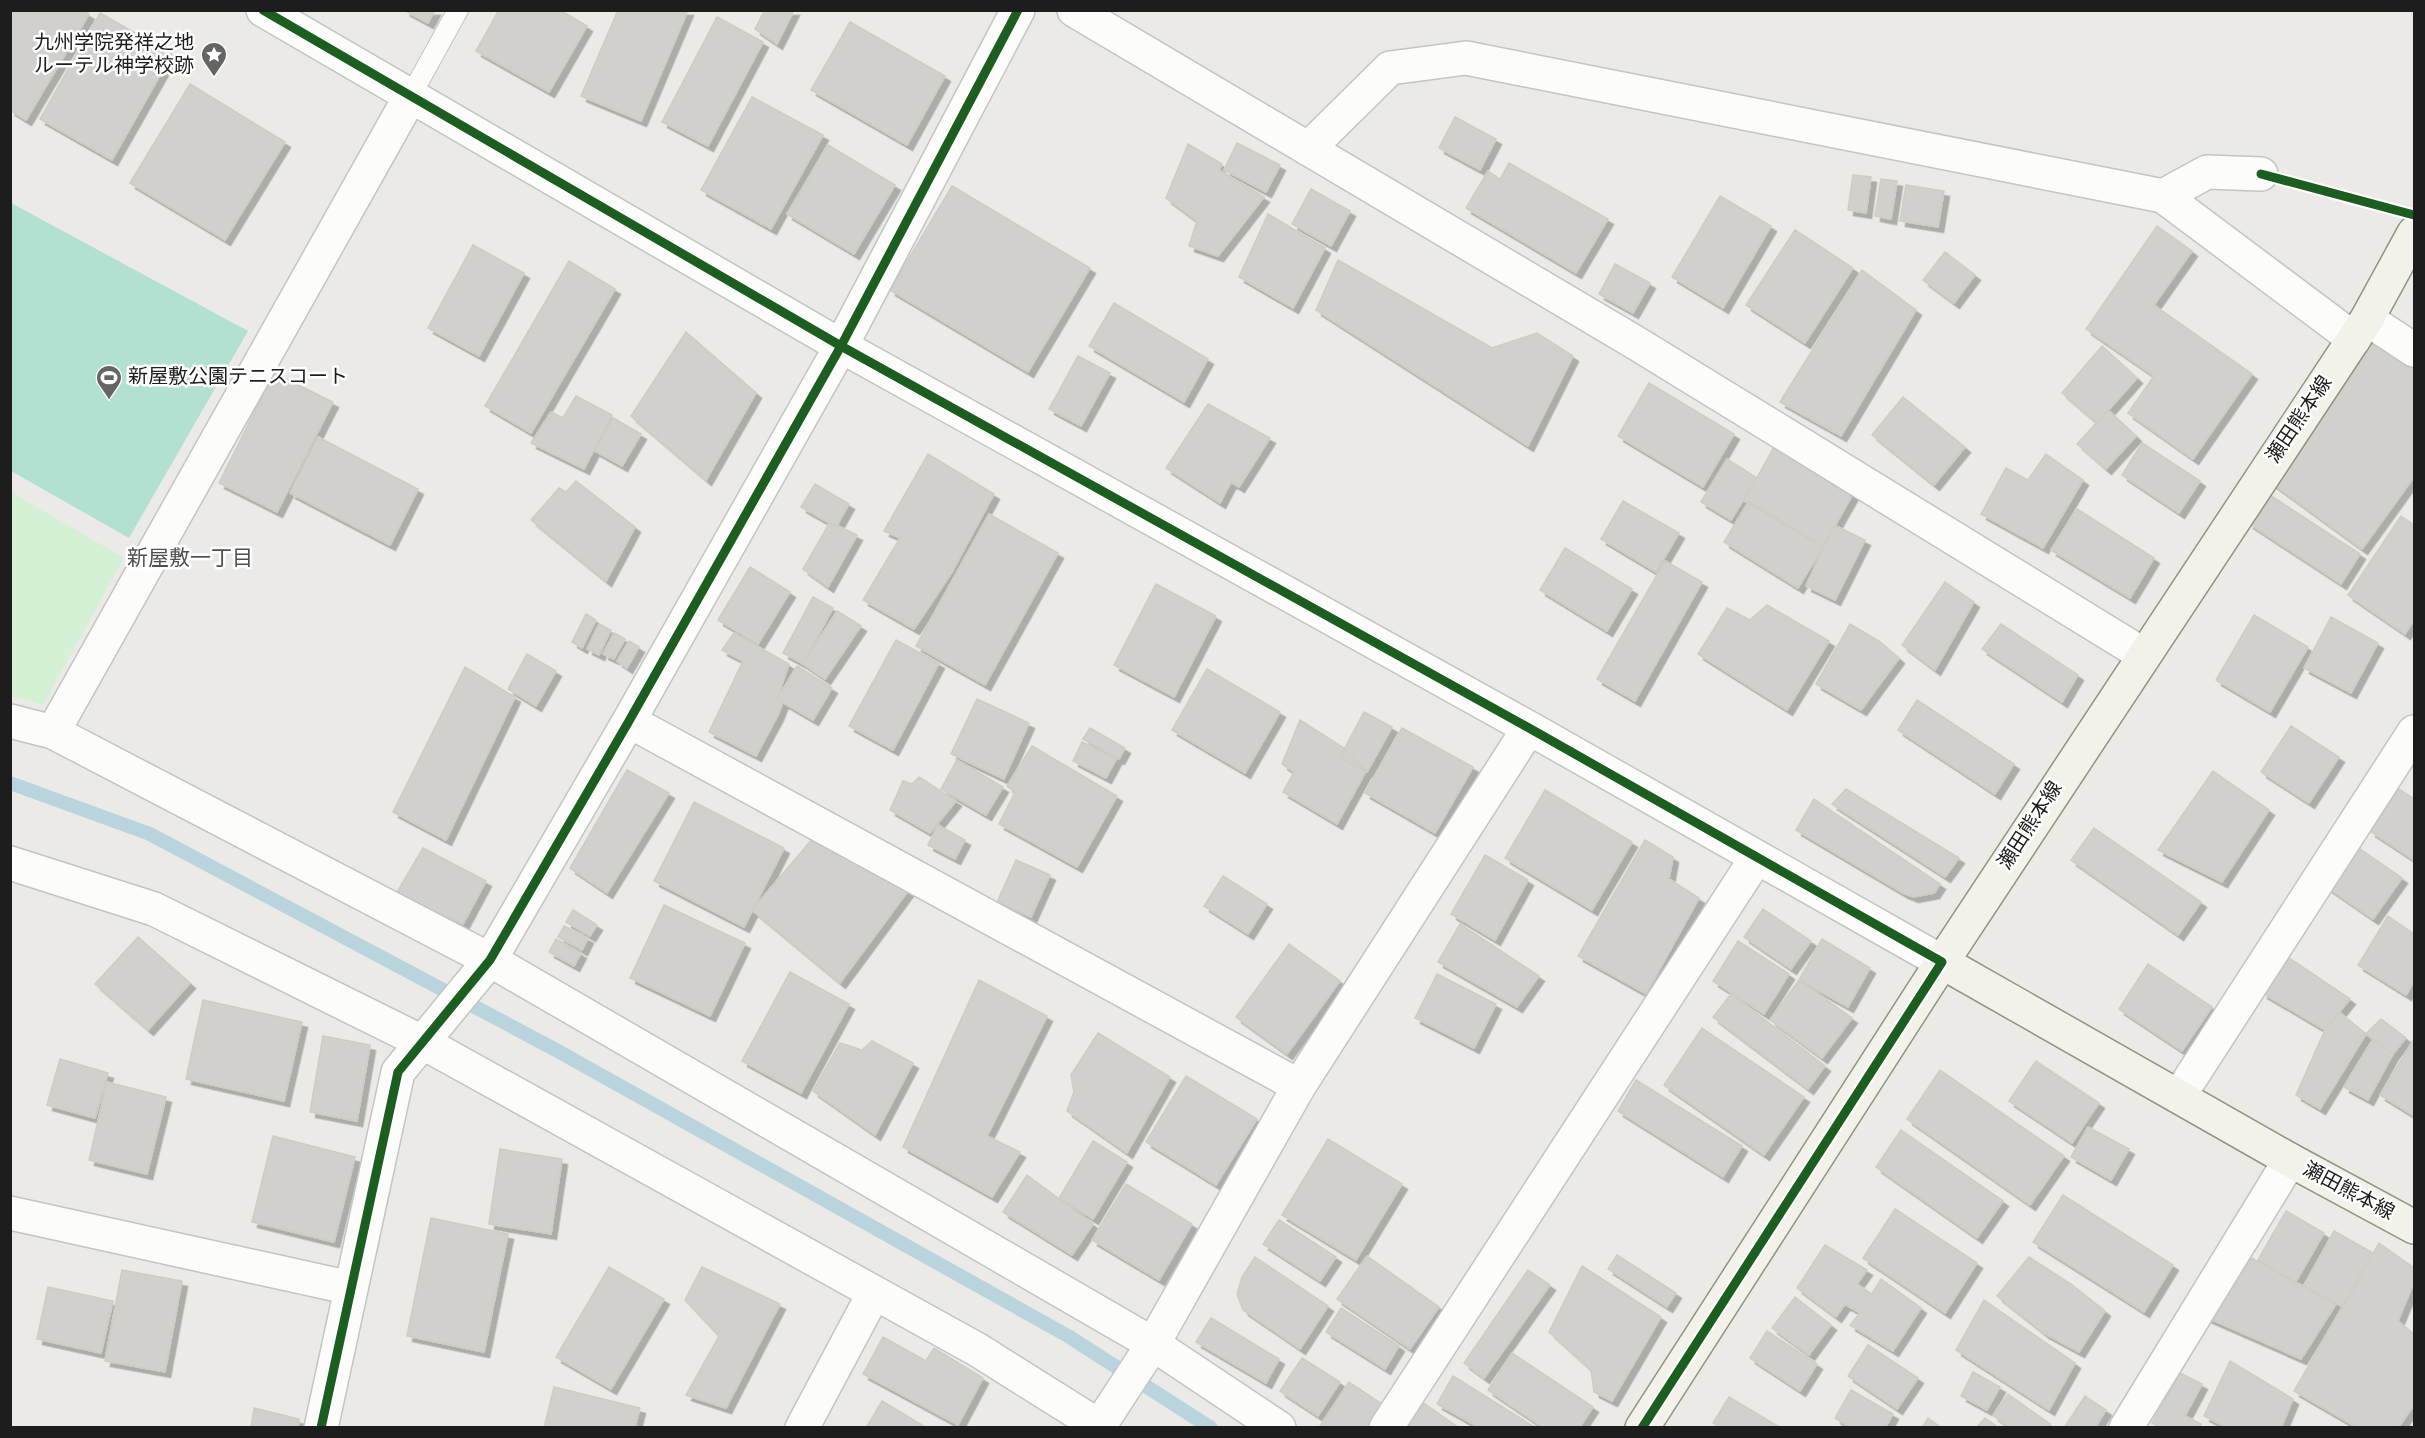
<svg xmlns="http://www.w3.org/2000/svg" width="2425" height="1438" viewBox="0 0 2425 1438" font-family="Overpass,'Noto Sans JP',sans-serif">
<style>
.park{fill:#d4f1d6}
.pitch{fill:#b2e1d1}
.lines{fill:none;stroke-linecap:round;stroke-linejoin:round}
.stream{stroke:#bad4de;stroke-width:14}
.building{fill:#d2d0cd;stroke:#ceccc7;stroke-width:1.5;filter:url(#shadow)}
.lane-casing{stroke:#c4c4c2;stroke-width:22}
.street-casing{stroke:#c4c4c2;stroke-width:36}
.secondary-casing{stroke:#91947f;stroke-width:36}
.lane{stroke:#fcfcfb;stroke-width:20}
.street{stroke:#fcfcfb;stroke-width:33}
.secondary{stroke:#f2f2ea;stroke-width:33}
.cycleway-casing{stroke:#fff;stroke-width:13}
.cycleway{stroke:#1b5e20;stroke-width:9}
.labels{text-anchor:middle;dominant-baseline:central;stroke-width:5;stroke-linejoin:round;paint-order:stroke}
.poi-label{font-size:20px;fill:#1d1d1d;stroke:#fff;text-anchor:end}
.street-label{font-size:20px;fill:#1d1d1d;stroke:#fff}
.neighbourhood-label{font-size:21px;fill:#505050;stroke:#fff}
</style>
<defs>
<filter id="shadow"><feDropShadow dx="5.5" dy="5.5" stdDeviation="0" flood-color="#0004"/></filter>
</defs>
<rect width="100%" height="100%" fill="#ebeae6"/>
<!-- park -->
<path class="park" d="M11,492L124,558L43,705L11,696Z"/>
<!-- pitch -->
<path class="pitch" d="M11,203L248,331L129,538L11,471Z"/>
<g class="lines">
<!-- stream -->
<path class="stream" d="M10,783L150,834L556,1050L1068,1336L1211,1428"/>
</g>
<!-- building -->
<path class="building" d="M10,10H82L89,14L26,120L10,110Z
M404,10H435L428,23Z
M499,10H560L587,26L549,92L476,51Z
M618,10H688L641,121L581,96Z
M765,10H794L777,44L755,29Z
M100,13L172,54L112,160L40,119Z
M717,17L763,42L708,146L662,122Z
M850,22L945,76L907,145L811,90Z
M190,84L285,142L225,240L130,183Z
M752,97L823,135L771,229L701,190Z
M1455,117L1496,139L1480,170L1439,148Z
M1237,143L1280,165L1266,192L1224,170Z
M1188,144L1222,164L1219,170L1264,197L1218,256L1189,246L1197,221L1166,198Z
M828,145L895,185L854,254L787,214Z
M1509,163L1608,219L1576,273L1466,208L1488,171L1500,179Z
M1853,175L1871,177L1866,213L1848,210Z
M1881,179L1897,181L1891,219L1875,216Z
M1906,185L1944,191L1938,227L1900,221Z
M952,186L1090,268L1028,372L890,290Z
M1311,189L1350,211L1331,246L1292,224Z
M1720,196L1771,226L1723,308L1672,277Z
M1268,214L1325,248L1293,308L1239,277Z
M2157,226L2192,251L2154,305L2252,374L2193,459L2128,413L2154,376L2086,329Z
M1795,230L1853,268L1805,343L1746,305Z
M473,245L524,273L479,356L428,328Z
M1945,252L1975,275L1954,303L1923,280Z
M1338,260L1492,348L1537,333L1573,356L1528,446L1316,310Z
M569,261L615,289L531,433L485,406Z
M1615,264L1650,283L1633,313L1599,294Z
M1862,270L1916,310L1841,436L1780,402Z
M1114,303L1208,359L1184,402L1089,346Z
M686,332L756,393L706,480L631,416Z
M2372,338L2414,369V477L2362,549L2269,481Z
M2102,346L2137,378L2097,423L2062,393Z
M1078,356L1110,373L1081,426L1049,409Z
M274,373L333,402L277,512L219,483Z
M1649,383L1734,434L1703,487L1618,436Z
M576,396L612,415L584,469L531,443L551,412L563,418Z
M1903,397L1965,447L1934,485L1872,435Z
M1208,404L1270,438L1239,487L1231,482L1220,503L1166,468Z
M2108,410L2136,436L2106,469L2077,444Z
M613,418L641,434L622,466L595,451Z
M318,437L418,489L390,545L290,493Z
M2142,443L2200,481L2179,513L2122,475Z
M1774,447L1854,492L1823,547L1744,501Z
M928,454L994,494L952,572L914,629L863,600L900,538L884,531Z
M2046,454L2083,480L2043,548L1981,514L2006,468L2028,480Z
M1727,459L1757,478L1731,520L1701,502Z
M576,481L635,527L606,581L531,520L559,488L566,492Z
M815,484L849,504L836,527L801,507Z
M2267,493L2360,554L2341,584L2248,523Z
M1623,501L1679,533L1656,572L1601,539Z
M1749,501L1823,547L1798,588L1724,542Z
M2077,509L2154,558L2130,598L2051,550Z
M989,514L1058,553L985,685L916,646Z
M2401,516L2414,525V620L2405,634L2348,595Z
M830,522L857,535L828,587L803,569Z
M1834,525L1865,540L1835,600L1806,586Z
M1565,548L1632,589L1607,631L1540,590Z
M1665,561L1702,582L1635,701L1597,679Z
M750,567L790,592L758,644L718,620Z
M1945,582L1974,602L1935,670L1902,645Z
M1156,584L1216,616L1174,697L1114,665Z
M813,597L833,608L803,664L783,653Z
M1767,605L1829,641L1787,710L1698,654L1727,608L1750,620Z
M837,611L861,626L825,679L803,664Z
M586,614L596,620L582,648L572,642Z
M2254,615L2308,647L2270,712L2216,680Z
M2331,617L2378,643L2351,693L2304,668Z
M599,624L611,630L599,655L587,649Z
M1850,624L1879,641L1899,658L1861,710L1816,684Z
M2001,624L2078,675L2062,702L1982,649Z
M614,633L625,639L614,659L603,654Z
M734,633L789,664L777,699L783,702L778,715L756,756L709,732L743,661L722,650Z
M896,640L939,663L893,750L849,726Z
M629,641L639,647L627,668L617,661Z
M527,654L556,671L536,706L508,689Z
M797,666L832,688L813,720L777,699Z
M465,667L515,697L446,840L393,812Z
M1207,669L1280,712L1245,773L1172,730Z
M977,699L1029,723L1004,779L951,754Z
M1917,700L2014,764L1995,794L1898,730Z
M1364,712L1392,727L1367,772L1340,757Z
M1300,720L1344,748L1366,771L1337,824L1283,792L1294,772L1282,764Z
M2291,726L2339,757L2309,803L2261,772Z
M1090,728L1125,748L1119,759L1083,739Z
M1402,728L1473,767L1435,833L1365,793Z
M1082,742L1116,759L1106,778L1073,761Z
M1032,746L1117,796L1077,867L999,824L1015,792L1007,786Z
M957,760L1003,787L986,815L941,789Z
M627,770L669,793L607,893L570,868Z
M2213,771L2269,810L2222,882L2158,850Z
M919,777L956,801L930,833L890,810L903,781L912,784Z
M1846,789L1959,858L1945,877L1832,804Z
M2399,789L2414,799V860L2370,831Z
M1545,790L1632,842L1592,910L1505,858Z
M1814,799L1940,884L1934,893L1913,897L1903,893L1796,830Z
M694,802L784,848L744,927L654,881Z
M938,825L965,840L955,859L928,845Z
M2094,828L2201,902L2178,935L2071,860Z
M814,837L908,891L840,983L752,910Z
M1645,840L1673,857L1669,879L1699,898L1646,994L1578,956Z
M2350,842L2402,878L2373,919L2321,883Z
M423,848L486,881L463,924L396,894Z
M1485,855L1528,880L1495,940L1451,914Z
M1016,860L1050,875L1031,917L997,902Z
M1223,876L1267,904L1248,934L1204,906Z
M664,905L745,943L710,1016L630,978Z
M1763,909L1811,941L1791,969L1744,937Z
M573,910L597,925L590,936L566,922Z
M2388,916L2414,934V981L2406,995L2358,965Z
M1460,924L1539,976L1517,1007L1438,962Z
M564,926L588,938L582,950L558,937Z
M138,937L190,983L148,1030L95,984Z
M556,939L581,953L574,966L549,952Z
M1822,939L1870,968L1848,1007L1799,980Z
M1738,941L1789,974L1764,1014L1713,981Z
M1289,944L1340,981L1287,1054L1236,1017Z
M2285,955L2350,999L2325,1030L2262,993Z
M2148,964L2212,1007L2182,1051L2119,1009Z
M790,972L849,1004L801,1093L742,1061Z
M1437,974L1496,1004L1474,1048L1415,1018Z
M979,980L1047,1016L987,1136L1020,1152L992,1197L903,1147Z
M1799,980L1852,1018L1822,1058L1770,1020Z
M1731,994L1825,1066L1808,1089L1713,1017Z
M203,1000L302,1022L284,1101L186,1079Z
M2339,1012L2366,1034L2320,1109L2296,1095L2325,1030Z
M2381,1019L2406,1038L2393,1054L2366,1034Z
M1702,1028L1804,1097L1764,1155L1664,1085Z
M1098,1033L1170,1077L1127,1153L1067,1111L1074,1092L1071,1075Z
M323,1036L370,1045L357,1121L310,1112Z
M2373,1039L2393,1054L2368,1100L2344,1087Z
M2414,1039V1116L2380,1095Z
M872,1041L913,1063L875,1135L813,1091L840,1043L862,1050Z
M60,1059L108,1073L95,1118L47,1105Z
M2036,1061L2099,1103L2072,1143L2009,1101Z
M1940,1070L2064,1156L2030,1205L1907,1119Z
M1186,1076L1257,1119L1216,1185L1146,1142Z
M1636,1080L1742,1146L1723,1177L1618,1111Z
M107,1082L166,1097L147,1174L89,1160Z
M2088,1127L2129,1149L2111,1180L2071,1157Z
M1901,1130L2003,1201L1977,1238L1876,1167Z
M273,1136L355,1157L334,1242L252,1222Z
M1328,1139L1402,1184L1356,1260L1282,1215Z
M1093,1141L1127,1162L1093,1219L1059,1198Z
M500,1149L562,1159L551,1234L489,1224Z
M1027,1175L1093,1224L1072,1255L1003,1212Z
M1126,1184L1192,1224L1159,1280L1092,1240Z
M2063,1195L2173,1265L2144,1312L2033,1242Z
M1895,1209L1977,1263L1945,1313L1863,1258Z
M2286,1211L2324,1233L2295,1283L2258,1260Z
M431,1218L508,1234L484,1352L407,1336Z
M1279,1220L1336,1257L1320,1281L1263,1244Z
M2334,1231L2373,1253L2343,1307L2304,1286Z
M2379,1243L2414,1268V1282L2398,1321L2414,1334V1405L2398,1428H2358L2294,1391Z
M1825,1245L1867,1270L1857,1284L1872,1294L1881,1279L1921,1308L1893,1351L1850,1325L1860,1313L1845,1304L1836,1317L1797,1288Z
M2244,1254L2336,1304L2301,1359L2203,1316Z
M1617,1255L1676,1293L1667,1307L1608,1269Z
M1367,1256L1439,1307L1410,1349L1337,1299Z
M1255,1257L1328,1306L1300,1349L1243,1310L1237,1294L1242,1277Z
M2029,1257L2071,1284L2105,1311L2079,1352L2044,1333L1997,1296Z
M1582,1266L1661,1317L1612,1401L1594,1392L1591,1370L1549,1332Z
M609,1267L664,1299L611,1389L556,1357Z
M702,1267L780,1304L726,1408L686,1395L719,1336L685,1300Z
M122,1270L182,1281L165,1372L105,1361Z
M1528,1270L1550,1285L1484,1378L1464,1363Z
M48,1287L113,1301L101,1353L37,1339Z
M1795,1297L1831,1325L1809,1355L1772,1328Z
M1984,1300L2075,1363L2049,1410L1956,1350Z
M1341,1308L1399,1346L1385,1369L1326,1332Z
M1211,1318L1279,1359L1266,1383L1196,1342Z
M1767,1331L1817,1364L1800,1391L1750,1358Z
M883,1337L926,1361L934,1348L983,1378L958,1425L863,1374Z
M1868,1345L1918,1378L1897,1409L1848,1376Z
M1512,1353L1593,1407L1579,1428H1544L1488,1390Z
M1302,1358L1340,1382L1318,1416L1280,1391Z
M2230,1361L2293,1399L2281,1428H2228L2204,1416Z
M1973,1372L2000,1387L1987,1410L1961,1396Z
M2180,1373L2202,1384L2185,1416L2201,1424L2199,1428H2161L2152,1423Z
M1453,1376L1536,1428H1480L1437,1404Z
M1349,1382L1382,1404L1367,1428H1322L1320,1426Z
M554,1387L640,1408L635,1428H544Z
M1851,1390L1893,1414L1885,1428H1851L1835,1418Z
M2008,1394L2050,1424L2047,1428H2010L1993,1415Z
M2085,1396L2106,1410L2095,1428H2064Z
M1729,1397L1781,1428H1721L1713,1423Z
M882,1401L927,1428H866Z
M1421,1401L1459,1428H1402Z
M254,1408L299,1419L298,1428H251Z
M1928,1418L1942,1428H1922Z
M1985,1418L1999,1428H1976Z"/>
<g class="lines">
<defs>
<path id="lane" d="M410,97L458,10"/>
<path id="street" d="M263,10L841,346L1529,728L1942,962
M1074,10L1636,343L2144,655
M1308,149L1390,68L1466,58L2163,196L2354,339
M2163,196L2207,172L2261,174
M2367,319L2414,350
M10,721L53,732L490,960L1153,1344L1279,1428
M629,721L1299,1086
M53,732L410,97
M10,863L154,909L422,1042L978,1350L1102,1428
M2179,1096L2414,732
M10,1213L351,1288
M321,1428L398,1072L490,960L629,721L841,346L1018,10
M802,1428L874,1293
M1098,1428L1153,1344L1299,1086L1529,728
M1386,1428L1757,857
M2126,1428L2290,1160"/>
<path id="secondary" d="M1942,962L2290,1160L2414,1227
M1642,1428L1942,962L2367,319L2414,233"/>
</defs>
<!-- lane casing -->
<use href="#lane" class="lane-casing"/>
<!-- street casing -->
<use href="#street" class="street-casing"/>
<!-- secondary casing -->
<use href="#secondary" class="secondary-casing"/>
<!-- lane -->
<use href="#lane" class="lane"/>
<!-- street -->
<use href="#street" class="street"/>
<!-- secondary -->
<use href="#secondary" class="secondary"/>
<defs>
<path id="cycleway" d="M263,10L841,346L1529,728L1942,962L1642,1428
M2261,174L2414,215
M321,1428L398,1072L490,960L629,721L841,346L1018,10"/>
</defs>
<!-- cycleway casing -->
<use href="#cycleway" class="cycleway-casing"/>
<!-- cycleway -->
<use href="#cycleway" class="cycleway"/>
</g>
<!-- icons -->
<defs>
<symbol id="sight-pin" viewBox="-11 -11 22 30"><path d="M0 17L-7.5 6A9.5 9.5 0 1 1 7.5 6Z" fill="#656563" stroke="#fff"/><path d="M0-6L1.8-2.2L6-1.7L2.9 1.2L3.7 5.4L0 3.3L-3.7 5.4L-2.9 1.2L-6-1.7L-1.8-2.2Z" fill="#fff"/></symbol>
<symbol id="stadium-pin" viewBox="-11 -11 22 30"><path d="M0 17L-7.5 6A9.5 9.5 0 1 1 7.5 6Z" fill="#656563" stroke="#fff"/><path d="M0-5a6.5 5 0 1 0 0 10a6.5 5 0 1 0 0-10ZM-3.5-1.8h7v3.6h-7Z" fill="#fff"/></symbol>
</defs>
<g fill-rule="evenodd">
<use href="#sight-pin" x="199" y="40" width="30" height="40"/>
<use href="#stadium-pin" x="94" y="363" width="30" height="40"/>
</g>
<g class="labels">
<!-- poi labels -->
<g class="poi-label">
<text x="194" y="44">九州学院発祥之地<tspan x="194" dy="23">ルーテル神学校跡</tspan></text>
<text x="128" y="378" text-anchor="start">新屋敷公園テニスコート</text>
</g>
<!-- street labels -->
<g class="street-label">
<text transform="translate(2300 420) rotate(-56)">瀬田熊本線</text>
<text transform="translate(2031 826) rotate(-57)">瀬田熊本線</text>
<text transform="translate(2348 1192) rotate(28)">瀬田熊本線</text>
</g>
<!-- neighbourhood labels -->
<g class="neighbourhood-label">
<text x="190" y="559">新屋敷一丁目</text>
</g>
</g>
<!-- border -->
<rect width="2425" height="1438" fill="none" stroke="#1d1d1d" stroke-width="24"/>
</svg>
